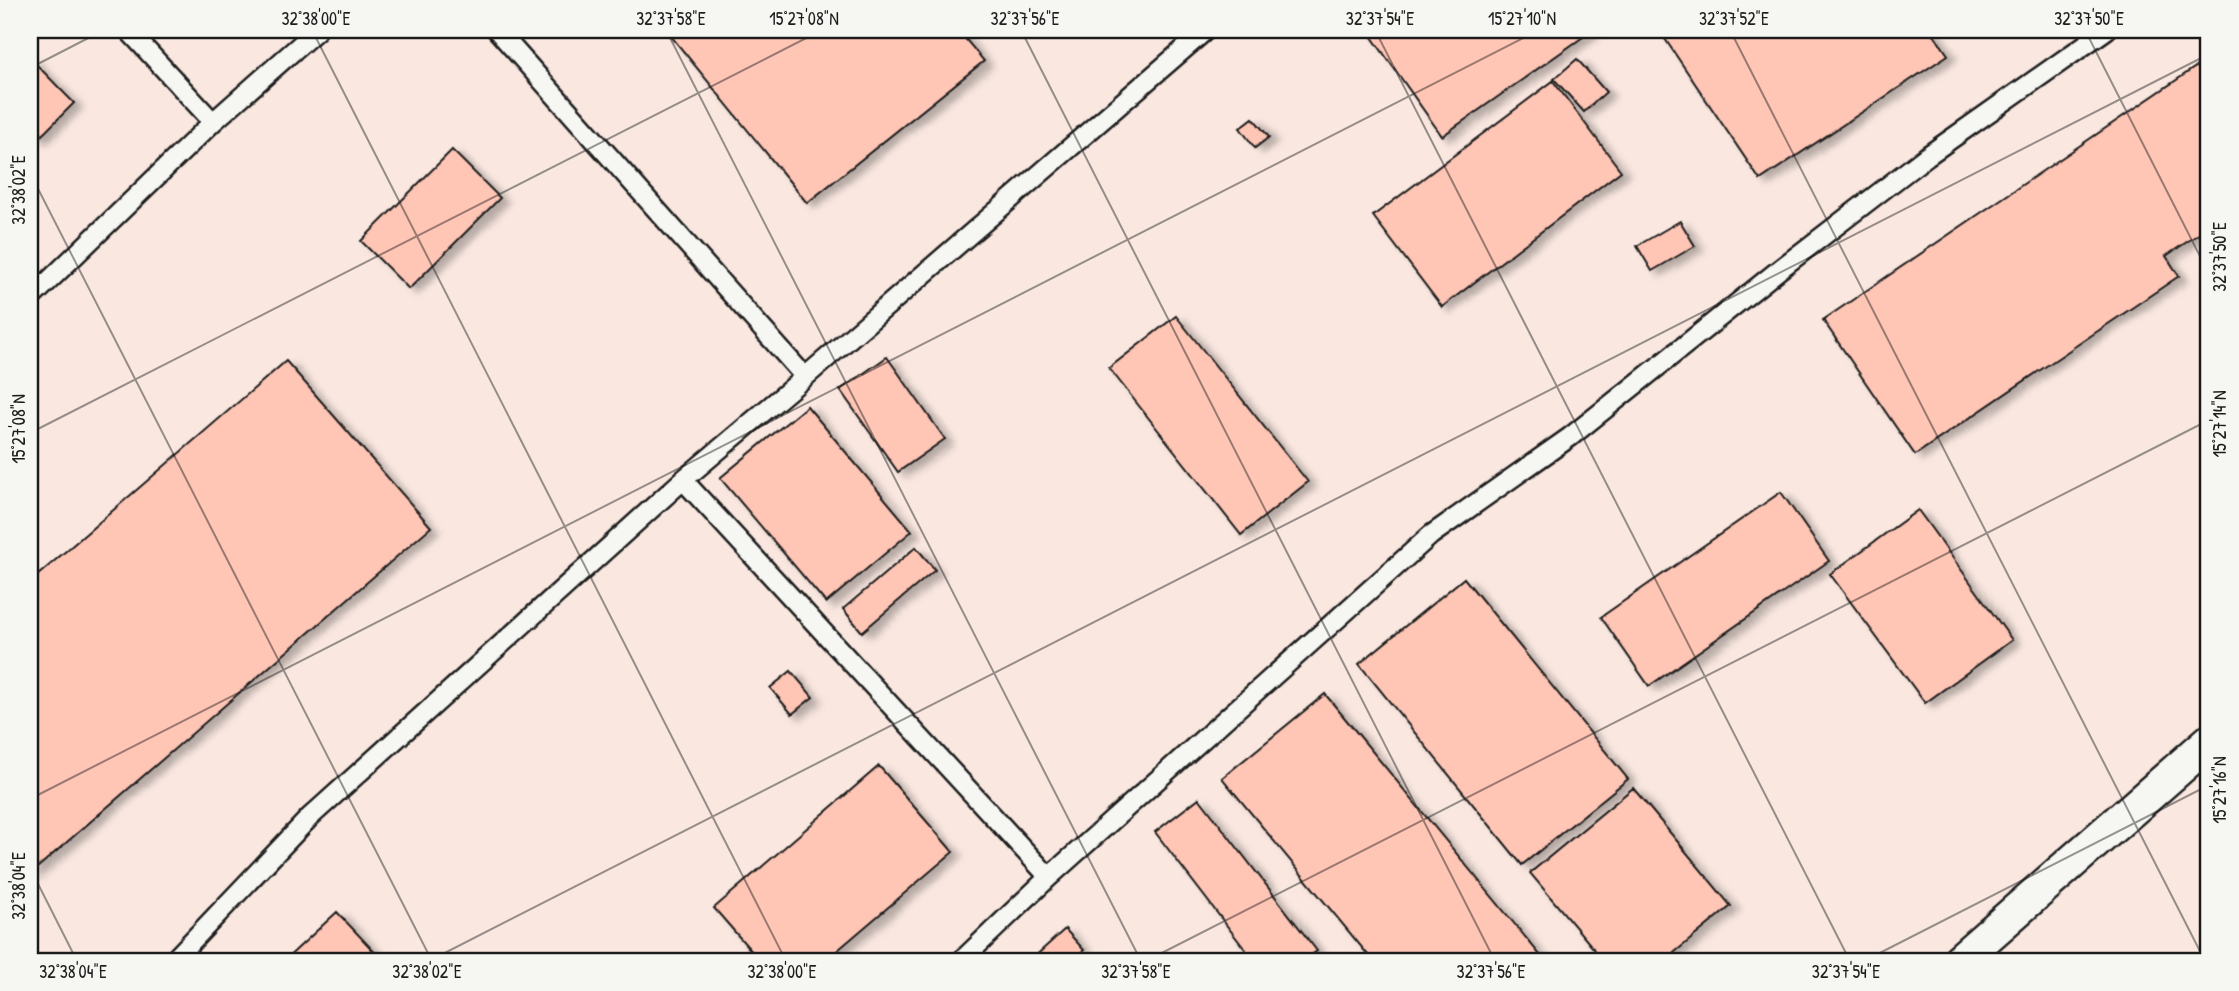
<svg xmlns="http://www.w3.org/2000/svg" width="2239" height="991" viewBox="0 0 2239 991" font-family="'Patrick Hand',sans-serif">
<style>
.building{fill:#ffc5b5;stroke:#1c1c1c;stroke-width:2;filter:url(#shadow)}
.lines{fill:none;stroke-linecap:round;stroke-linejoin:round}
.lane-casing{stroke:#1c1c1c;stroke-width:23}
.street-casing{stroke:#1c1c1c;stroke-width:38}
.lane{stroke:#f6f6f2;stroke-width:18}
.street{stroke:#f6f6f2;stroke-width:33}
.ticks{fill:none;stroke:#1c1c1c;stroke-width:2;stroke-opacity:0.45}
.neatline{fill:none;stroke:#1c1c1c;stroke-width:2.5}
.ticks-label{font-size:18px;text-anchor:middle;fill:#1c1c1c}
</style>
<defs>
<filter id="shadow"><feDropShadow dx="8" dy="4.5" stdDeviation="3.5" flood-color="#0004"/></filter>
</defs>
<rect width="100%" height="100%" fill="#f9e7e0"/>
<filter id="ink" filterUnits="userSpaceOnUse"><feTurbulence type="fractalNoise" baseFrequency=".0143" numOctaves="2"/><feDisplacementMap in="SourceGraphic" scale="14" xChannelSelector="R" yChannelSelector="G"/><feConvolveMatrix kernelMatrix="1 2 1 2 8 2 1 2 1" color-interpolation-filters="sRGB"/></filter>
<g filter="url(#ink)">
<!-- building -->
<path class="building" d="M666,30H958L984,61L807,203Z
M1367,30H1593L1442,136Z
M1659,30H1931L1948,55L1760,180Z
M30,58L74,103L38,139L30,130Z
M2209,58V227L2166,256L2179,276L1915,455L1823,320Z
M1577,59L1606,92L1584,112L1554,79Z
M1553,81L1621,171L1442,307L1373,216Z
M1253,118L1269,137L1255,148L1240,128Z
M452,150L500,198L409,289L361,241Z
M1680,221L1695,246L1652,271L1637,246Z
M1176,316L1308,482L1241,535L1109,368Z
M887,357L945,439L898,472L840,390Z
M286,361L431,527L30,874V582Z
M807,406L912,531L826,603L720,478Z
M1781,492L1829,561L1649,686L1601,617Z
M1918,510L2012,640L1925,703L1830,574Z
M916,547L935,570L862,632L843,609Z
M1464,578L1628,779L1522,865L1359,664Z
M791,671L813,697L792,714L770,688Z
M1325,694L1545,961H1373L1222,778Z
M879,766L953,852L825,961H760L714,908Z
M1633,788L1731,906L1664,961H1604L1530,873Z
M1199,798L1317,951L1303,961H1254L1155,832Z
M337,912L383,961H284Z
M1065,929L1084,950L1071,961H1030Z"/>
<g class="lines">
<defs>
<path id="lane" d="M128,30L213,122
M497,30L805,377
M30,299L213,122L317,30
M683,480L1049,877
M173,961L310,817L683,480L805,377L1206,30
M961,961L1049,877L1431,535L1570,437L1780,269L1927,156L2106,30"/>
<path id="street" d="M1959,961L2209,742"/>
</defs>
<!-- lane casing -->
<use href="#lane" class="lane-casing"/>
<!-- street casing -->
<use href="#street" class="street-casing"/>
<!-- lane -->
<use href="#lane" class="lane"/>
<!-- street -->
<use href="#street" class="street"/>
</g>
</g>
<!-- ticks -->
<path class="ticks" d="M312,30L786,961M666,30L1141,961M1021,30L1495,961M1375,30L1850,961M1730,30L2205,961M2085,30L2209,274M30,68L104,30M30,173L432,961M30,433L822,30M30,799L1539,30M30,868L77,961M429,961L2209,54M1146,961L2209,420M1864,961L2209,785"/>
<!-- margin -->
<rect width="2239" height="991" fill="none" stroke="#f6f6f2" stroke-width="77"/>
<rect x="38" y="38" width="2162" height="915" class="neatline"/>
<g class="ticks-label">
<text x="316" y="25">32°38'00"E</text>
<text x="671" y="25">32°37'58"E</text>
<text x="804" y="25">15°27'08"N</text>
<text x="1025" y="25">32°37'56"E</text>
<text x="1380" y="25">32°37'54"E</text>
<text x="1522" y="25">15°27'10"N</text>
<text x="1734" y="25">32°37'52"E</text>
<text x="2089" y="25">32°37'50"E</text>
<text transform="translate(19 190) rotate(-90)" y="6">32°38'02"E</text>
<text transform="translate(2220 257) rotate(-90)" y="6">32°37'50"E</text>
<text transform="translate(2220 424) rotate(-90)" y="6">15°27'14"N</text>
<text transform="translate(19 429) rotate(-90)" y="6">15°27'08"N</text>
<text transform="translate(2220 790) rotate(-90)" y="6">15°27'16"N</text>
<text transform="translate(19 886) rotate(-90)" y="6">32°38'04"E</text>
<text x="73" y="978">32°38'04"E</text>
<text x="427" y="978">32°38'02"E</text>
<text x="782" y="978">32°38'00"E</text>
<text x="1136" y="978">32°37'58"E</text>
<text x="1491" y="978">32°37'56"E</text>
<text x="1846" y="978">32°37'54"E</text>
</g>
</svg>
